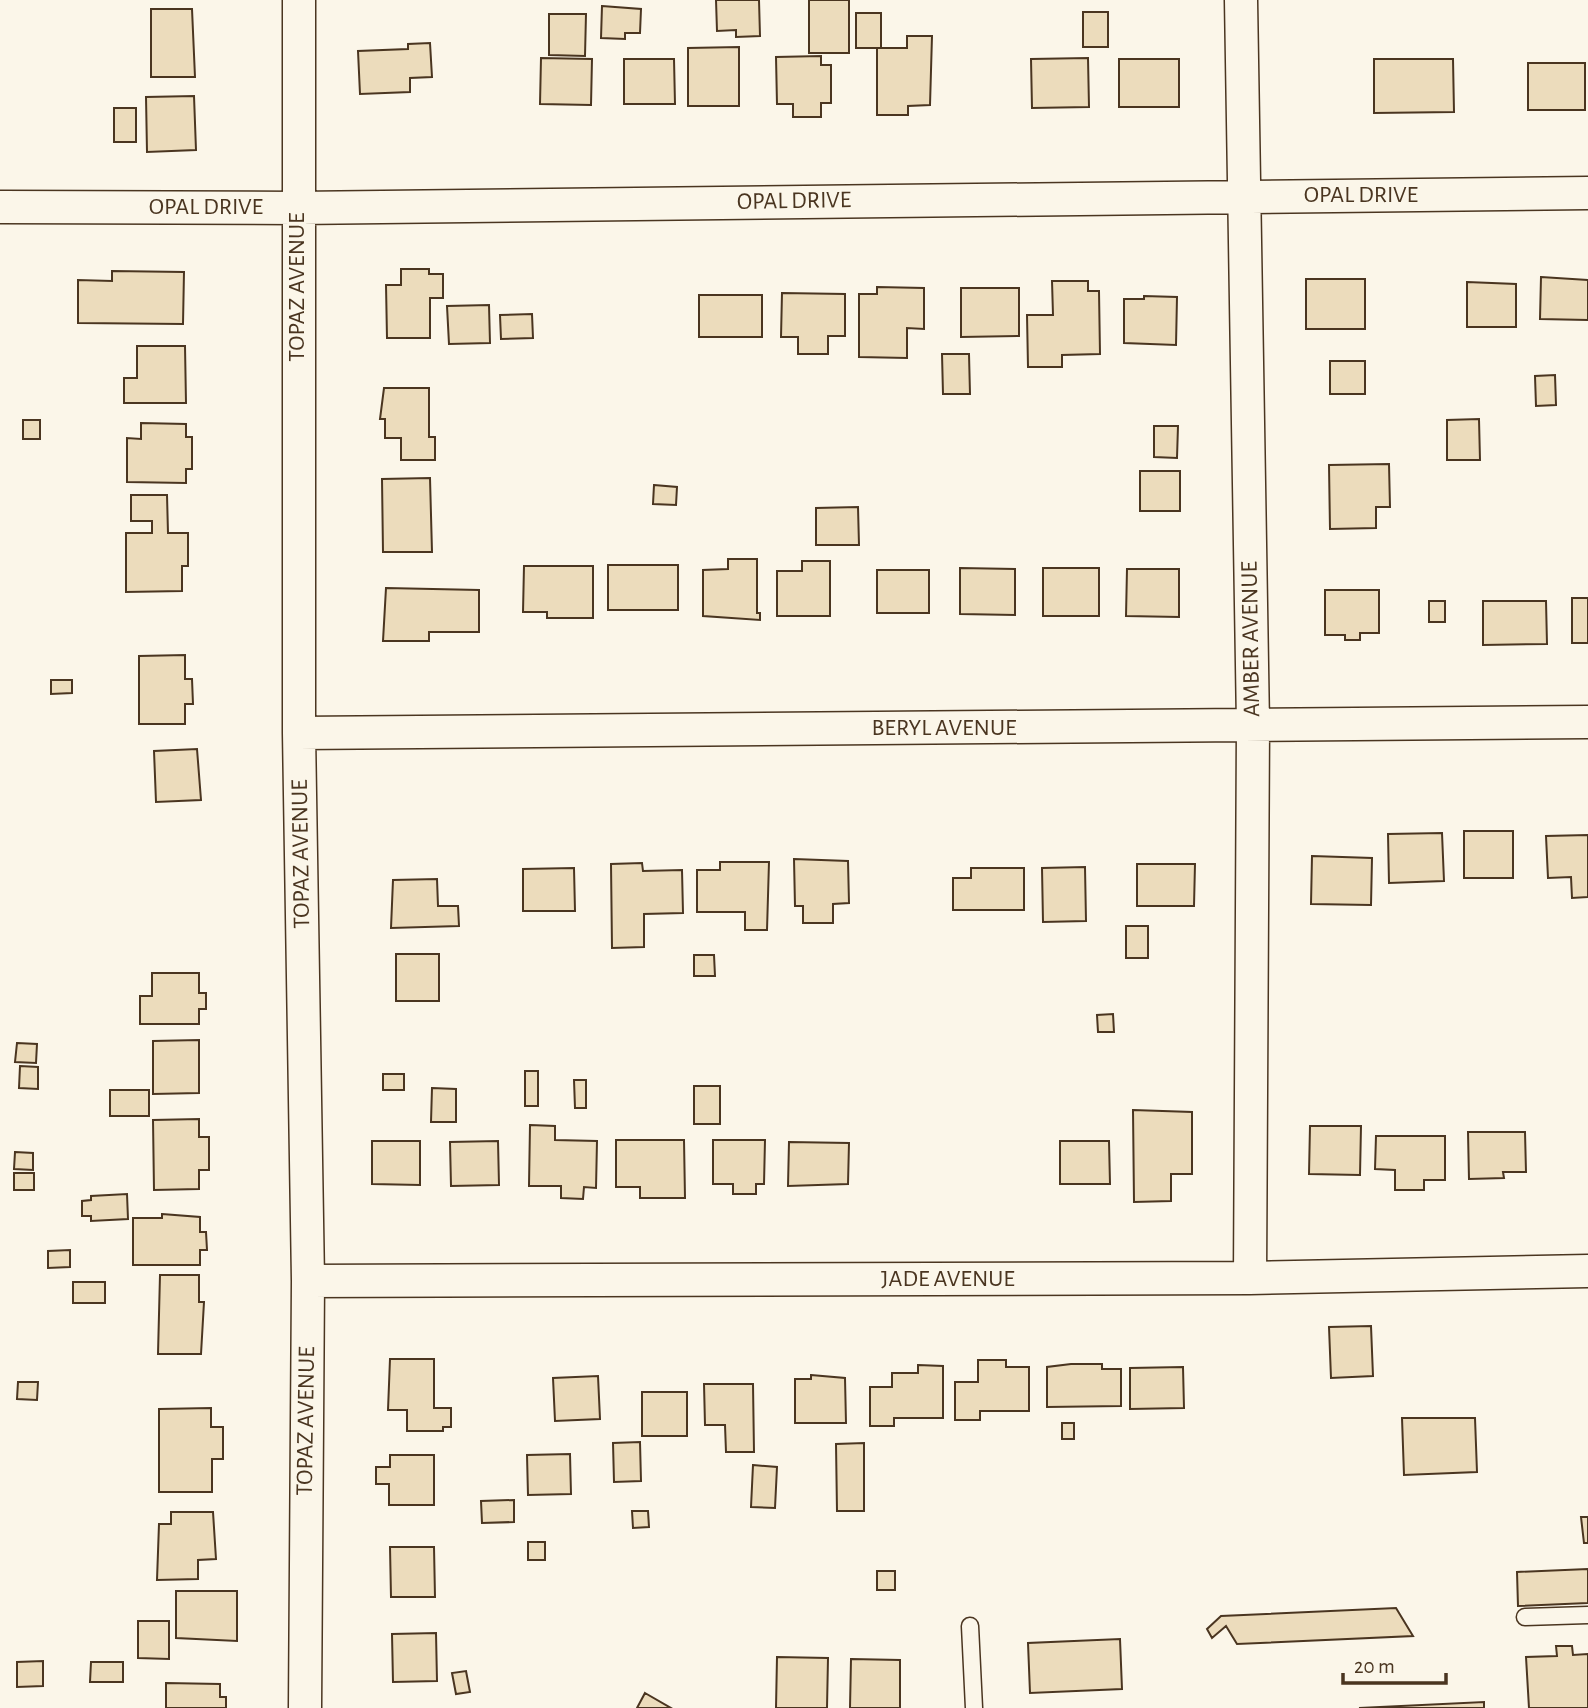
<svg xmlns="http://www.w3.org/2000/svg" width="1588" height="1708" viewBox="0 0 1588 1708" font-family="'Alegreya Sans',sans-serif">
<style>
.building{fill:#ecdcbc;stroke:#4a3520;stroke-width:2}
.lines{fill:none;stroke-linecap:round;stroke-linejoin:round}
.lane-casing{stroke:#4a3520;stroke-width:19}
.street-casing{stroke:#4a3520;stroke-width:35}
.lane{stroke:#fbf6e9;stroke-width:16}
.street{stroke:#fbf6e9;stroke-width:32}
.labels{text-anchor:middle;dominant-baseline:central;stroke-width:5;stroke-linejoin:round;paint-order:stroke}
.street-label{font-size:24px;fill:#4a3520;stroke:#fbf6e9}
</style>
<rect width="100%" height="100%" fill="#fbf6e9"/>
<!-- building -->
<path class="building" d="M716,0H759L760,36L736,37V30L717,31Z
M809,0H849V53H809Z
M602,6L641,9L640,33H625V39L601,38Z
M151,9H192L195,77H151Z
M1083,12H1108V47H1083Z
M856,13H881V48H856Z
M549,14H586L585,56L549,55Z
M907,36H932L930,105L908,106V115H877V48H907Z
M430,43L432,77L410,78V92L360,94L358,51L408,49V44Z
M739,47V106H688V48Z
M821,56V65H831V103H821V117H793V104H777L776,57Z
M541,58L592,59L591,105L540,104Z
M1088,58L1089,107L1032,108L1031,59Z
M624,59H674L675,104H624Z
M1119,59H1179V107H1119Z
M1374,59H1453L1454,112L1374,113Z
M1528,63H1585V110H1528Z
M194,96L196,150L147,152L146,97Z
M114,108H136V142H114Z
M401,269H429V274H443V298H430V338H387L386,285H401Z
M112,271L184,272L183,324L78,323V280L112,281Z
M1541,277L1588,280V320L1540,319Z
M1306,279H1365V329H1306Z
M1052,281H1088V291H1099L1100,354L1062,355V367H1028L1027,315H1053Z
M1467,282L1516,284V327H1467Z
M877,287L924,288V329L907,328V358L859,357V294H877Z
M961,288H1019V336L961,337Z
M782,293L845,294V336H828V354H798V337H781Z
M699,295H762V337H699Z
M1144,296L1177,297L1176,345L1124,343V299H1144Z
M489,305L490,343L449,344L447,306Z
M532,314L533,338L501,339L500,315Z
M137,346H185L186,403H124V378H137Z
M942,354H969L970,394H943Z
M1330,361H1365V394H1330Z
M1555,375L1556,405L1536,406L1535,376Z
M384,388H429V437H435V460H401V438H385V419H380Z
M1479,419L1480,460H1447V420Z
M23,420H40V439H23Z
M141,423L186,424V437H192V469H186V483L127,482V438L141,439Z
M1154,426H1178L1177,458L1154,457Z
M1389,464L1390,507H1376V528L1330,529L1329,465Z
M1140,471H1180V511H1140Z
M430,478L432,552H383L382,479Z
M654,485L677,487L676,505L653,504Z
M131,495H167L168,533H188V566H182V591L126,592V533H152V521H131Z
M858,507L859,545H816V508Z
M728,559H757V613H760V620L703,616V570L728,569Z
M802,561H830V616H777V571H802Z
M608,565H678V610H608Z
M524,566H593V618H547V612H523Z
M960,568L1015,569V615L960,614Z
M1043,568H1099V616H1043Z
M1127,569H1179V617L1126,616Z
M877,570H929V613H877Z
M386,588L479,590V632H429V641H383Z
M1325,590H1379V633H1360V640H1345V635H1325Z
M1572,598H1588V643H1572Z
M1429,601H1445V622H1429Z
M1483,601H1546L1547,644L1483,645Z
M185,655V679H192L193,704H185V724H139V656Z
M51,680H72V693L51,694Z
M197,749L201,800L156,802L154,751Z
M1464,831H1513V878H1464Z
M1442,833L1444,881L1389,883L1388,834Z
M1588,835V897L1572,898L1571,877L1548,878L1546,836Z
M1312,856L1372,858L1371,905L1311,904Z
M794,859L848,861L849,903L833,904V923H803V906H795Z
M720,862H769L767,930H745V912H697V870H720Z
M642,863L643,871L682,870L683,913L644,914V947L612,948L611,864Z
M1137,864H1195L1194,906H1137Z
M1085,867L1086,921L1043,922L1042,868Z
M574,868L575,911H523V869Z
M971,868H1024V910H953V878H971Z
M437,879L438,906H458L459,926L391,928L393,880Z
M1126,926H1148V958H1126Z
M396,954H439V1001H396Z
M694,955H714L715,976H694Z
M152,973H199V993H206V1009H199V1024H140V996H152Z
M1113,1014L1114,1032H1098L1097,1015Z
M199,1040V1093L153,1094V1041Z
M17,1043L37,1044L36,1063L15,1062Z
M20,1066L38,1067V1089L19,1088Z
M525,1071H538V1106H525Z
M383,1074H404V1090H383Z
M574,1080H586V1108H575Z
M694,1086H720V1124H694Z
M432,1088L456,1089V1122H431Z
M110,1090H149V1116H110Z
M1133,1110L1192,1112V1174H1171V1201L1134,1202Z
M199,1119V1137H209V1170H199V1189L154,1190L153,1120Z
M530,1125L555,1126V1140L597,1141L596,1188L584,1187L583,1199L561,1198V1186H529Z
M1310,1126H1361L1360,1175L1309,1174Z
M1468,1132H1525L1526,1172H1503L1504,1178L1469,1179Z
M1376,1136H1445V1180H1424V1190H1395V1170L1375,1169Z
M616,1140H684L685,1198H640V1187H616Z
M713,1140H765L764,1184H756V1194H733V1184H713Z
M372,1141H420V1185L372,1184Z
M498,1141L499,1185L451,1186L450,1142Z
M1060,1141H1109L1110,1184H1060Z
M789,1142L849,1143L848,1184L788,1186Z
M15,1152L33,1153V1170L14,1169Z
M14,1173H34V1190H14Z
M127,1194L128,1219L91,1221V1216H82V1201L91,1200V1196Z
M162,1214L200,1217V1232H206L207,1250H200V1265H133V1218H162Z
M70,1250V1267L48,1268V1251Z
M160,1275H199V1302H204L201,1354H158Z
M73,1282H105V1303H73Z
M1371,1326L1373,1376L1331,1378L1329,1327Z
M390,1359H434V1408H451V1427H443V1431H407V1410H388Z
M978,1360H1006V1367H1029V1411H980V1420H955V1382H978Z
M1071,1364H1102V1369H1121V1406L1047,1407V1367Z
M918,1365L943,1366V1418H894V1426H870V1387H892V1373H918Z
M1183,1367L1184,1408L1130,1409V1368Z
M811,1375L845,1378L846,1423H795V1379H811Z
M598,1376L600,1419L555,1421L553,1378Z
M18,1382H38L37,1400L17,1399Z
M704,1384H753L754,1452H726L725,1425H705Z
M642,1392H687V1436H642Z
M211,1408V1427H223V1459H212V1492H159V1409Z
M1402,1418H1475L1477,1472L1404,1475Z
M1062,1423H1074V1439H1062Z
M640,1442L641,1481L614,1482L613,1443Z
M864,1443V1511H837L836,1444Z
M570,1454L571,1494L528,1495L527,1455Z
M390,1455H434V1505H389V1484H376V1467H390Z
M753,1465L777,1467L775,1508L751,1507Z
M514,1500V1522L482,1523L481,1501Z
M632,1511H648L649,1527L633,1528Z
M171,1512H213L216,1559L198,1560V1579L157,1580L159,1524H171Z
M1581,1517H1588V1543H1584Z
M528,1542H545V1560H528Z
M390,1547H434L435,1597H391Z
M1588,1569V1603L1518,1606L1517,1572Z
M877,1571H895V1590H877Z
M176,1591H237V1641L176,1638Z
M1396,1608L1413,1636L1237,1644L1226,1626L1212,1638L1207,1629L1221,1616Z
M138,1621H169V1659L138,1658Z
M436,1633L437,1681L393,1682L392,1634Z
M1120,1639L1122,1689L1030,1693L1028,1643Z
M1556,1646H1572L1573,1655L1588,1654V1708H1529L1526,1657L1557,1656Z
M777,1657L828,1658L827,1708H776Z
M851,1659L900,1660V1708H850Z
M43,1661V1686L17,1687V1662Z
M91,1662H123V1682H90Z
M466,1671L470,1692L456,1694L452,1673Z
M166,1683L220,1684V1697H226V1708H166Z
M645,1693L671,1708H637Z
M1484,1702V1708H1359Z"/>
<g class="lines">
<defs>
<path id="lane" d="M1525,1617L1588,1615
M970,1626L974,1708"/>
<path id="street" d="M299,0V733L308,1281L305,1708
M1241,0L1253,725L1250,1278
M0,207L297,208L1588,193
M299,733L1588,722
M308,1281L1250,1278L1588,1271"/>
</defs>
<!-- lane casing -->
<use href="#lane" class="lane-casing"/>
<!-- street casing -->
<use href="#street" class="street-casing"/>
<!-- lane -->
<use href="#lane" class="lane"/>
<!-- street -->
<use href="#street" class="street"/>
</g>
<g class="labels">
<!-- street labels -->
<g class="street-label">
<text x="1361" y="195">OPAL DRIVE</text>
<text transform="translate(794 201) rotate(-1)">OPAL DRIVE</text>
<text x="206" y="207">OPAL DRIVE</text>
<text transform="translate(297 287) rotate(-90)">TOPAZ AVENUE</text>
<text transform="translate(1251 639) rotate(-91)">AMBER AVENUE</text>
<text x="944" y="728">BERYL AVENUE</text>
<text transform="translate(301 854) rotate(-91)">TOPAZ AVENUE</text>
<text x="948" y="1279">JADE AVENUE</text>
<text transform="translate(306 1421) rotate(-89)">TOPAZ AVENUE</text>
</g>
</g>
<!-- scale -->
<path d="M1343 1673v10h103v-10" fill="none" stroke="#4a3520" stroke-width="3.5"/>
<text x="1354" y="1673" font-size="21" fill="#4a3520" stroke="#fbf6e9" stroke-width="5" paint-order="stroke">20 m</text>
</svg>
